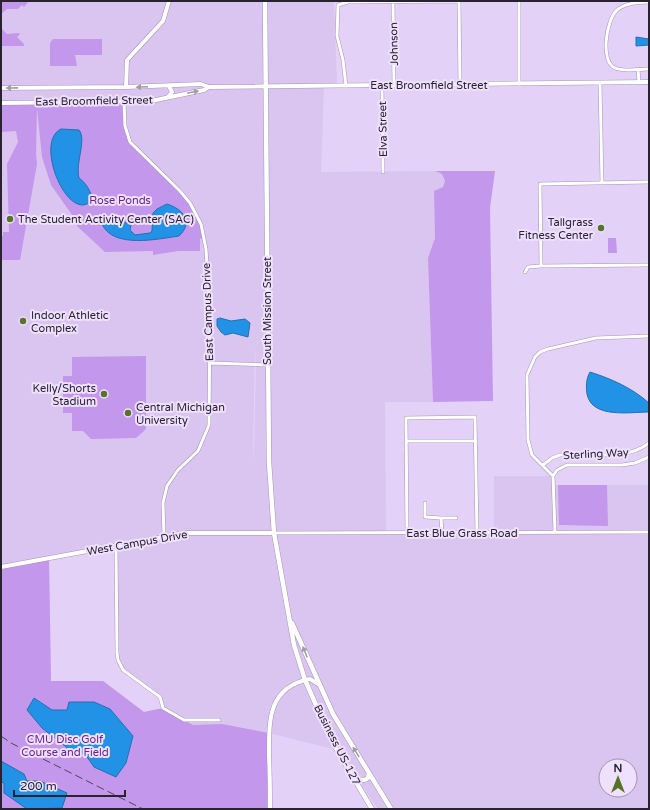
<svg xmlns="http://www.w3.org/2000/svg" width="650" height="810" viewBox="0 0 650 810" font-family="'Varela Round',sans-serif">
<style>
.built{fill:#dac4f0;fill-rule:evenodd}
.green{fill:#c397eb}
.water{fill:#2192e6;stroke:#2370af}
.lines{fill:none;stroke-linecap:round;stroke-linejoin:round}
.street-casing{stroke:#a694b8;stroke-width:4}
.secondary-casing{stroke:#a694b8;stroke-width:5}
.primary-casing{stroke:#a694b8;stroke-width:5.5}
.street{stroke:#fff;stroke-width:3}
.secondary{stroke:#fff;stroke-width:4}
.primary{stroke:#fff;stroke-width:4.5}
.rail{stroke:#4f4659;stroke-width:1;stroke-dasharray:8 4;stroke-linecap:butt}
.oneway{fill:#9f9ca2}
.poi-dot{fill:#577328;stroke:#efe0fe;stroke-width:1.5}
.labels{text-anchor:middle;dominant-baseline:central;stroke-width:4;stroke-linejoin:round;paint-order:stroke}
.street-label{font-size:11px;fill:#292230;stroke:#efe0fe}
.park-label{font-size:11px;fill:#6b209c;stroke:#efe0fe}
.poi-label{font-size:11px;fill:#292230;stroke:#efe0fe;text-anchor:start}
</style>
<rect width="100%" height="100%" fill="#e3d1f7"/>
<!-- built -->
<path class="built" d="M1,1H334L337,86H324L321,172L435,171L442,174L445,181L443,187L434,191L435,238L428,258L433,402H385L386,534H494V476H553V485H649V809H378L337,750L269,733L270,809H1ZM255,345L256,365L254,461L253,445ZM116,547L118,660L126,674L160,697L163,708L144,712L103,681H51L49,559ZM606,766H630V790H606Z"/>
<!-- green -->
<path class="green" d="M1,1H29L24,7L22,5L18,9H7L1,14Z
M1,28L7,34L19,33L20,34L17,37L24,44V46H1Z
M53,39H102V55H75L77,66H50V43Z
M124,102L126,132L134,146L186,197L196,215L205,237L200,239V251H178L153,255V251L105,252L77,226L75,219L51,185L42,157L37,108L36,154L37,164L20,260H1V236H3V232H9L7,164L18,142L16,131L1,132V103Z
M435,171H495L490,208L493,401L433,402L428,258L435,238L434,191L443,187L445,181L442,174Z
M608,238H616L617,253H608Z
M146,356V429L136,438L91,439L83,431H72V413H63V376H72V357Z
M558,485H607L608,526L559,525Z
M49,559L51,681H103L144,712L163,708L193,725L222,724L269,733L267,809H1V567Z"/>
<!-- water -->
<path class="water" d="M636,37L649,39V45L636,46Z
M61,129L79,130C87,140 75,163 79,178C85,182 92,192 92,200C69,226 33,142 61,129Z
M167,204C183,209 194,222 179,236C158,239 113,249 102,224L103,221C112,217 122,220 131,225L130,230L135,235L150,233L152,231L153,213L157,209Z
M220,318L231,321L245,319L250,323L248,337L233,333L225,335L221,332L217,326V319Z
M590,372C612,379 632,388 649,403V412C630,412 592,419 587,394C586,386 586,379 590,372Z
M34,698L52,710H67L69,702H94L110,709L133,736L126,763L116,777L94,767L85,754L70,750L42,728L27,710Z
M1,761L24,774L27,781H40L67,793L62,808L27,809L4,793V783L1,782Z"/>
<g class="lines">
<defs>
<path id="street" d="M393,2L394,86
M649,2C639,2 625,3 617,10C606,20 600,62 615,68C624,72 640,69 649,69
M638,69L639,82
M600,83L602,183
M519,84V1
M346,86L343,60L337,36L338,5L348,2L459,1L460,85
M382,86L383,172
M124,102L125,126L130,142L180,191L190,203L201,224L206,249L210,313L209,425L198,451L178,470L167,486L163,503L164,536
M541,266L540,184L649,182
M525,272L528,267L541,266L649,265
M210,363L268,365
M406,441H476
M543,465L552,458L560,455C588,452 625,462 649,443
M553,476L557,470L567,465H622L635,463L649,457
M425,503V517L441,518
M555,532L553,476L532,455L528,440L527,375L535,357L540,352L548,349L596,338L649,336
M274,533L649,532
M407,534L406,418L475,417L477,534
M442,534L441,518H456
M116,546L117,653L118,660L123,670L160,697L163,708L184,720H219"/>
<path id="secondary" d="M126,87L127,60L163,21L169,1
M1,88L126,87L201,84L209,87L649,82
M168,97L172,92L169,86
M1,103L151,101L204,90L209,87
M1,567L185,533H274
M270,809C270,792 270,774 269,757C269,722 267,687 310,679L320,685"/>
<path id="primary" d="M265,1L269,462L274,533L294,645L305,680L323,721L337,750L372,809
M292,623L333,714L391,809
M353,777C358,780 363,782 368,778L369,773"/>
</defs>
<!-- street casing -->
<use href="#street" class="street-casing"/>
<!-- secondary casing -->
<use href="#secondary" class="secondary-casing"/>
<!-- primary casing -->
<use href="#primary" class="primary-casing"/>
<!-- street -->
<use href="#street" class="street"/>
<!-- secondary -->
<use href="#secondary" class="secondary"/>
<!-- primary -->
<use href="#primary" class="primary"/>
<!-- rail -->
<path class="rail" d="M1,736L11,743L143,809"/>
</g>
<!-- one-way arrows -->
<defs><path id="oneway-solid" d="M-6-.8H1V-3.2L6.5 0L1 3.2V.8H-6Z"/></defs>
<g class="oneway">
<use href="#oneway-solid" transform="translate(142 87) rotate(178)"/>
<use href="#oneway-solid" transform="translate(12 88) rotate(179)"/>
<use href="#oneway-solid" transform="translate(193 92) rotate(-12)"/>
<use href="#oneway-solid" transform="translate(305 652) rotate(-112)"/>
<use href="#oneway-solid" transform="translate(356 752) rotate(-122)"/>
</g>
<!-- markers -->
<g class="poi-dot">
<circle cx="10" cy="219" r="4"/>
<circle cx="601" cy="228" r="4"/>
<circle cx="23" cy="321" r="4"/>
<circle cx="104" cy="394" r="4"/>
<circle cx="128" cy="413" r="4"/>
</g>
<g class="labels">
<!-- street labels -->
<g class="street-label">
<text transform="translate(394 44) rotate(-91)">Johnson</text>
<text x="429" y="85">East Broomfield Street</text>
<text transform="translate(94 101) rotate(-1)">East Broomfield Street</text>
<text transform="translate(383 129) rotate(-91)">Elva Street</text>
<text transform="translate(267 311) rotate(-90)">South Mission Street</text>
<text transform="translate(208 312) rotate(-92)">East Campus Drive</text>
<text transform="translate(596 454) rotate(-3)">Sterling Way</text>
<text x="462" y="533">East Blue Grass Road</text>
<text transform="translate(137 543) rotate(-10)">West Campus Drive</text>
<text transform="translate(337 745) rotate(63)">Business US-127</text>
</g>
<!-- park labels -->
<g class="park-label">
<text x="120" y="200">Rose Ponds</text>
<text x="65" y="739">CMU Disc Golf<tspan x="65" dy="13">Course and Field</tspan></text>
</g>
<!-- poi labels -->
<g class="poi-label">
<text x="18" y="219">The Student Activity Center (SAC)</text>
<text x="593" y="222" text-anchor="end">Tallgrass<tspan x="593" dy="13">Fitness Center</tspan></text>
<text x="31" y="315">Indoor Athletic<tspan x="31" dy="13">Complex</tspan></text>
<text x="96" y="388" text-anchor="end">Kelly/Shorts<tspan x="96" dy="13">Stadium</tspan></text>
<text x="136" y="407">Central Michigan<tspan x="136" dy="13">University</tspan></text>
</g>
</g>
<!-- border -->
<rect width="650" height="810" fill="none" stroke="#292230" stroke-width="4"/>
<!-- north arrow -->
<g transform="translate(618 778)"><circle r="19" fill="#efe0fe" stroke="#a094ac"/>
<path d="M0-3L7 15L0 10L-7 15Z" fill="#577328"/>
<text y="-6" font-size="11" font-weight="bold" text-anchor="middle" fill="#292230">N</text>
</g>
<!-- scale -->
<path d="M14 790v6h111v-6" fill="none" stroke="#292230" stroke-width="2"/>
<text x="20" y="790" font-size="12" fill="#292230" stroke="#efe0fe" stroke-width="3" paint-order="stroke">200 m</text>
</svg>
